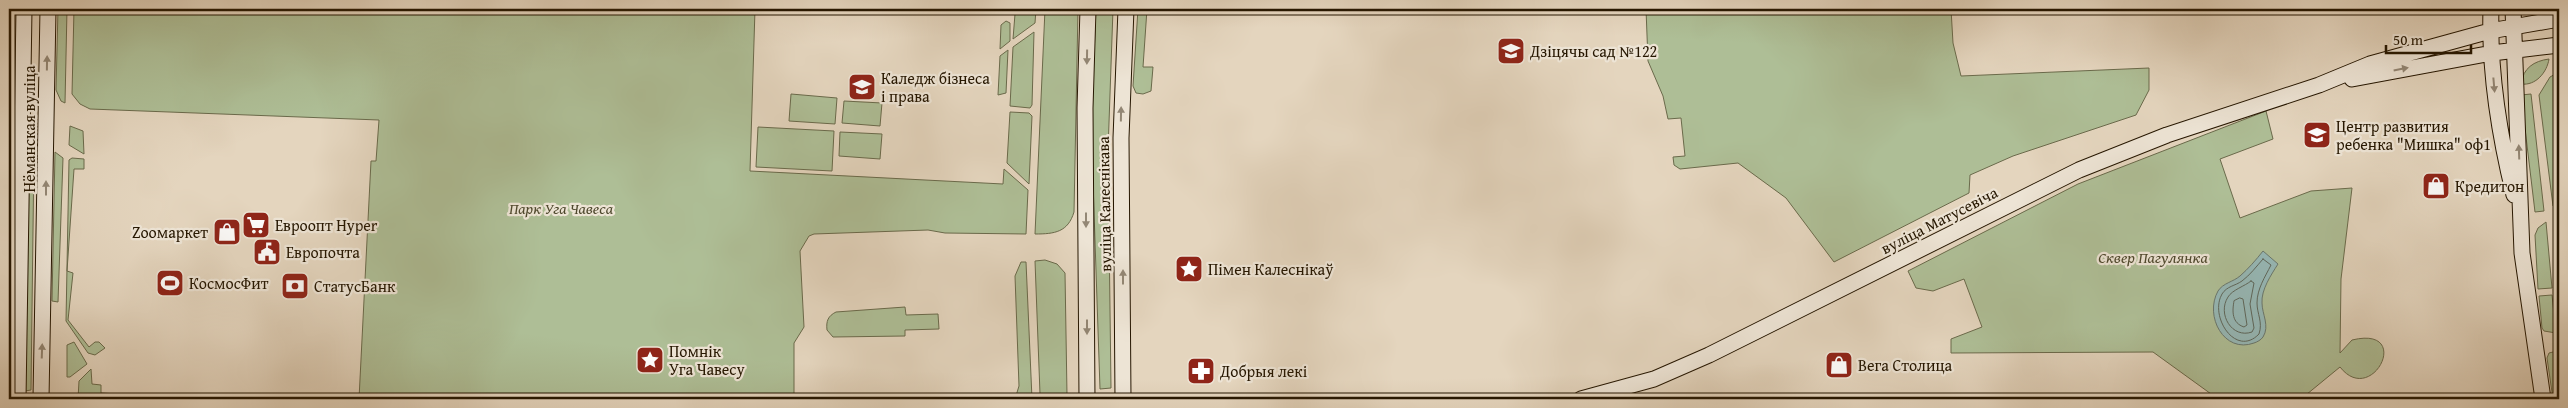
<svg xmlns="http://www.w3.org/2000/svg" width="2568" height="408" viewBox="0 0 2568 408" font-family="'Gentium Book Plus',serif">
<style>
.green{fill:#aebe96;stroke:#6a6a4b}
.water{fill:#96b8b6;stroke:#69776d}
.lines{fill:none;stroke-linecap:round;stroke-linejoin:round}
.shore{stroke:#5e675b;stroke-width:1}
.secondary-casing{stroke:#251600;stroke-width:17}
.secondary{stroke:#ede4d5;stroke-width:15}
.oneway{fill:#938775}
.labels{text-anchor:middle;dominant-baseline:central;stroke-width:4.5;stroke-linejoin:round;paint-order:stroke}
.poi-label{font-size:16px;fill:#251600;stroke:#ede4d5;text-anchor:start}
.street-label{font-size:16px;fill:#251600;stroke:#ede4d5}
.park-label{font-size:16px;font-style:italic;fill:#4e482d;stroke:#ede4d5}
</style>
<rect width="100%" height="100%" fill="#e4d5be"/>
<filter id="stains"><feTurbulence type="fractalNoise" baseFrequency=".004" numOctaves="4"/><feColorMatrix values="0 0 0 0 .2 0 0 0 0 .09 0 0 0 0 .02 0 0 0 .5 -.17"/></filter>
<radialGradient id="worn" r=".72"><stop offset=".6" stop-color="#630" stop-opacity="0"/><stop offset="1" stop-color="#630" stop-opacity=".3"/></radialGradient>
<!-- green -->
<path class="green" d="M9,9H13L11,142H9Z
M58,9H67L65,103L61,101L56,90Z
M74,9H755L750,171L1003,184L1004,169L1028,190L1026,234L945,233L928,230L814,234L809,236L800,251L804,327L794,343V399H359L371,161H376L379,120L90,109L80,104L72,94Z
M1023,9H1036L1035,23L1013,39L1015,14Z
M1045,9H1078L1074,212C1068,232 1055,234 1035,234Z
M1096,9H1113L1108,151L1111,388L1100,389L1091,122Z
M1138,9H1147L1143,67H1153L1151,91L1143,94L1136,93L1133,86Z
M1646,9H1951L1953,43L1961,76L2149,68V90L2136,115L2013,156L1970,175L1969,193L1834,262L1786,198L1738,163L1680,169L1674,165L1673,157L1685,156L1681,118L1668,119L1663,96L1648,61Z
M1006,21L1010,23V41L1000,49L1001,25Z
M1034,32L1032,105L1030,108L1010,106L1013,47Z
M1008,50L1006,93L998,95L1000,56Z
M2549,59C2547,72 2536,86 2521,84C2523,68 2534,61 2549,59Z
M2559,72V206H2553L2539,95L2550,77Z
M791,94L837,98L835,124L789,121Z
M2531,94L2544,211L2535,212L2521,95Z
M844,101L882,103L880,126L842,123Z
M2266,111L2273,139L2220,159L2240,218L2311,191L2352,188L2341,279L2340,353L2352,340C2414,325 2372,408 2340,367L2301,399H2218L2153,352L1951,353V339L1982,327L1964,279L1933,291L1916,288L1908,271L2078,184Z
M1010,112L1029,113L1032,116L1029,184L1007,163Z
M70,126L83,131L84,154L69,145Z
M758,127L834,131L832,171L756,167Z
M840,132L882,134L880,159L839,156Z
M55,152L63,158L58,302L52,301Z
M29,153H34L31,390L25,391Z
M72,158L84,159V169H74L67,271L73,273L68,320L89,347L95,342H99L105,348L95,355L88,353L66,321L69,160Z
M2546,222L2552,288L2538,289L2535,235L2538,228Z
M1045,260L1057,264L1065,273L1067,395L1040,394L1035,261Z
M1021,262H1026L1032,399H1015L1019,386L1015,276Z
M2552,295L2556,333L2544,331L2542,328L2539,296Z
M905,307L906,315L938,314L939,329L905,330V336L833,337L827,330C826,321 828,316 836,312Z
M74,342L87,364L70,377H67V345Z
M2553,352L2559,353V399H2553L2547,358L2549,353Z
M91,369L92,384L101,385V393L198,399H78L79,381Z"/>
<!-- water -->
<path class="water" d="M2263,251L2278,264C2271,275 2261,290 2262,303C2262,314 2270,326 2263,337C2261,340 2257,342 2254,343C2224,354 2204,316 2218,291C2223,283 2233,282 2240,276C2248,269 2256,260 2263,251Z"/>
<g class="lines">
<!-- shore -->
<path class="shore" d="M2263,259L2271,265C2265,277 2257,289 2257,303C2257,314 2263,322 2259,334C2236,358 2209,317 2222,294C2227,286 2235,286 2242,281C2250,275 2256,267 2263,259Z
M2251,281L2254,283L2250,304L2254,328L2252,332C2232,339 2217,314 2228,297C2232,290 2245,286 2251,281Z
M2240,298L2243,299L2247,325L2244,327C2232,323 2232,312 2234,301Z"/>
<defs>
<path id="secondary" d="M2491,9C2489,71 2499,134 2514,195
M2513,9L2522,253L2543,399
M2352,79L2492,53L2559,45
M18,399L24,9
M41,399L48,9
M1087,399L1085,108L1088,9
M1123,399L1121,138L1126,9
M1581,399L1654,379L1709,355L2079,170L2167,135L2319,85L2370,64L2490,31L2559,19"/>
</defs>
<!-- secondary casing -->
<use href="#secondary" class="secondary-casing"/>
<!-- secondary -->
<use href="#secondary" class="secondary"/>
</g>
<!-- one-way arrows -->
<defs><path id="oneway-solid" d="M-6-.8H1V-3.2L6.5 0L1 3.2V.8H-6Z" transform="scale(1.25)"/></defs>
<g class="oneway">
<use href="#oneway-solid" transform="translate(1087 57) rotate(91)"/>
<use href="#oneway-solid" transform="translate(47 63) rotate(-89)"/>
<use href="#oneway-solid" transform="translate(2401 69) rotate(-11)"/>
<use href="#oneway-solid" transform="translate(2494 85) rotate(85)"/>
<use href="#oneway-solid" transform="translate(1121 114) rotate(-89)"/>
<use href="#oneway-solid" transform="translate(2519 152) rotate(-92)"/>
<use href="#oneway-solid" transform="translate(46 188) rotate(-90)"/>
<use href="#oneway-solid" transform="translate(1086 220) rotate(90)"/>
<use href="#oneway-solid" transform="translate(1123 277) rotate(-90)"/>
<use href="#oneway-solid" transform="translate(1087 327) rotate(90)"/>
<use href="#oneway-solid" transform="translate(42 351) rotate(-88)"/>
</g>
<!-- icons -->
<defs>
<symbol id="school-square" viewBox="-11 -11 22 22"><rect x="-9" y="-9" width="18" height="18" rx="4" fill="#8f2418" stroke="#ede4d5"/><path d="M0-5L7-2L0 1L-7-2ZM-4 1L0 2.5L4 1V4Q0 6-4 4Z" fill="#fff"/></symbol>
<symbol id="university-square" viewBox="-11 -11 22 22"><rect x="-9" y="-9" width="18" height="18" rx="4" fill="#8f2418" stroke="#ede4d5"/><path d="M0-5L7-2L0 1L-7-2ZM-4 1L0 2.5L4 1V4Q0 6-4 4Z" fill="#fff"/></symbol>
<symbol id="shop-square" viewBox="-11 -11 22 22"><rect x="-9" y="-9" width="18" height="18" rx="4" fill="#8f2418" stroke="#ede4d5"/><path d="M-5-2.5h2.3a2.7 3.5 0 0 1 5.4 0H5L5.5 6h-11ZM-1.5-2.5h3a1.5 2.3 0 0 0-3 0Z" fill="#fff"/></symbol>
<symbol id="supermarket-square" viewBox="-11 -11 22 22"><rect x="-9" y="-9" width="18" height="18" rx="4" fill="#8f2418" stroke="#ede4d5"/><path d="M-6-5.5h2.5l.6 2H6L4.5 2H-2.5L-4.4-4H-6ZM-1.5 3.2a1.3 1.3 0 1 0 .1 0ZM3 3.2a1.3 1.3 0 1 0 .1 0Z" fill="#fff"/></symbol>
<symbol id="civic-square" viewBox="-11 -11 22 22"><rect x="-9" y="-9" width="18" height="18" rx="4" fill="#8f2418" stroke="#ede4d5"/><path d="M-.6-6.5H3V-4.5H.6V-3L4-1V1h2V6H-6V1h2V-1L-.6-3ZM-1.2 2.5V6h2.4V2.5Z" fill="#fff"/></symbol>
<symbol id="sight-square" viewBox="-11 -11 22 22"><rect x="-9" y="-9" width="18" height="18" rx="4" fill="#8f2418" stroke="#ede4d5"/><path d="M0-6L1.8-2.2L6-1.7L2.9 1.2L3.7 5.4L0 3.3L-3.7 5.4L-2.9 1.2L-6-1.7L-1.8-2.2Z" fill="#fff"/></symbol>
<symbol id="stadium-square" viewBox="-11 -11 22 22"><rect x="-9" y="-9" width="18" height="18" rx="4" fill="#8f2418" stroke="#ede4d5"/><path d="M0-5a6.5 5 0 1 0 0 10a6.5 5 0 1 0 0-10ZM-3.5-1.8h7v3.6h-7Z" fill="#fff"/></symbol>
<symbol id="bank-square" viewBox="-11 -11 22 22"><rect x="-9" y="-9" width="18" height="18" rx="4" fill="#8f2418" stroke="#ede4d5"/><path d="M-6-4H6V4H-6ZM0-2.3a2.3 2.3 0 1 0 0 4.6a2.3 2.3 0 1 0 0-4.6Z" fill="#fff"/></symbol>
<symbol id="pharmacy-square" viewBox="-11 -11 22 22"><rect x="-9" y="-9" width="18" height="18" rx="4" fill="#8f2418" stroke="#ede4d5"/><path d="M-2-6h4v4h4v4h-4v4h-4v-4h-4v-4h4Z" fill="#fff"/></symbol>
</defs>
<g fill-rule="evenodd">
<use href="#school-square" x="1495" y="35" width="32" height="32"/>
<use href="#university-square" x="846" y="71" width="32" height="32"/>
<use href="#school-square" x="2301" y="119" width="32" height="32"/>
<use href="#shop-square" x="2420" y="170" width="32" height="32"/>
<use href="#supermarket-square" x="240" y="209" width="32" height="32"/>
<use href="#shop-square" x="211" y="216" width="32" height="32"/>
<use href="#civic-square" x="251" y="236" width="32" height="32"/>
<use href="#sight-square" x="1173" y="253" width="32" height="32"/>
<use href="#stadium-square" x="154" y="267" width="32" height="32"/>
<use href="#bank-square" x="279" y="270" width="32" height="32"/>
<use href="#sight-square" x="634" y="344" width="32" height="32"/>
<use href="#shop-square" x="1823" y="349" width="32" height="32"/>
<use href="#pharmacy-square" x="1185" y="355" width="32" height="32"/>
</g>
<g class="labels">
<!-- poi labels -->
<g class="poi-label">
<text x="1530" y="51">Дзіцячы сад №122</text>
<text x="881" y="78">Каледж бізнеса<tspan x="881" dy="18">і права</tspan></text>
<text x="2336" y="126">Центр развития<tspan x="2336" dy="18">ребенка "Мишка" оф1</tspan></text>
<text x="2455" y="186">Кредитон</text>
<text x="275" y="225">Евроопт Hyper</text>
<text x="208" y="232" text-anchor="end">Zooмаркет</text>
<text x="286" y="252">Европочта</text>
<text x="1208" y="269">Пімен Калеснікаў</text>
<text x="189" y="283">КосмосФит</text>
<text x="314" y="286">СтатусБанк</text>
<text x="669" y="351">Помнік<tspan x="669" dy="18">Уга Чавесу</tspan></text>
<text x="1858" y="365">Вега Столица</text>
<text x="1220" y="371">Добрыя лекі</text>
</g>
<!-- street labels -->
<g class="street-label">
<text transform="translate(29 129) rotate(-90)">Нёманская вуліца</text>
<text transform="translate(1104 204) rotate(-91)">вуліца Калеснікава</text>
<text transform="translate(1939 220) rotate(-27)">вуліца Матусевіча</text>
</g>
<!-- park labels -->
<g class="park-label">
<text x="561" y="208">Парк Уга Чавеса</text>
<text x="2153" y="257">Сквер Пагулянка</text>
</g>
</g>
<!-- margin -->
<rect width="2568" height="408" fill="none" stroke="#e4d5be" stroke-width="30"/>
<rect x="10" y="10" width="2548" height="388" fill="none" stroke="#251600" stroke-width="2.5"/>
<rect x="15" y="15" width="2538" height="378" fill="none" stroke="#251600"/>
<!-- scale -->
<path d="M2386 45v8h85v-8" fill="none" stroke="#251600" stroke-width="2.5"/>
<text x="2393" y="45" font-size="15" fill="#251600" stroke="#ede4d5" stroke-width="4" paint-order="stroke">50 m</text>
<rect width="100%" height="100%" filter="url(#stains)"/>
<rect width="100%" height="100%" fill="url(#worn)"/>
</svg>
